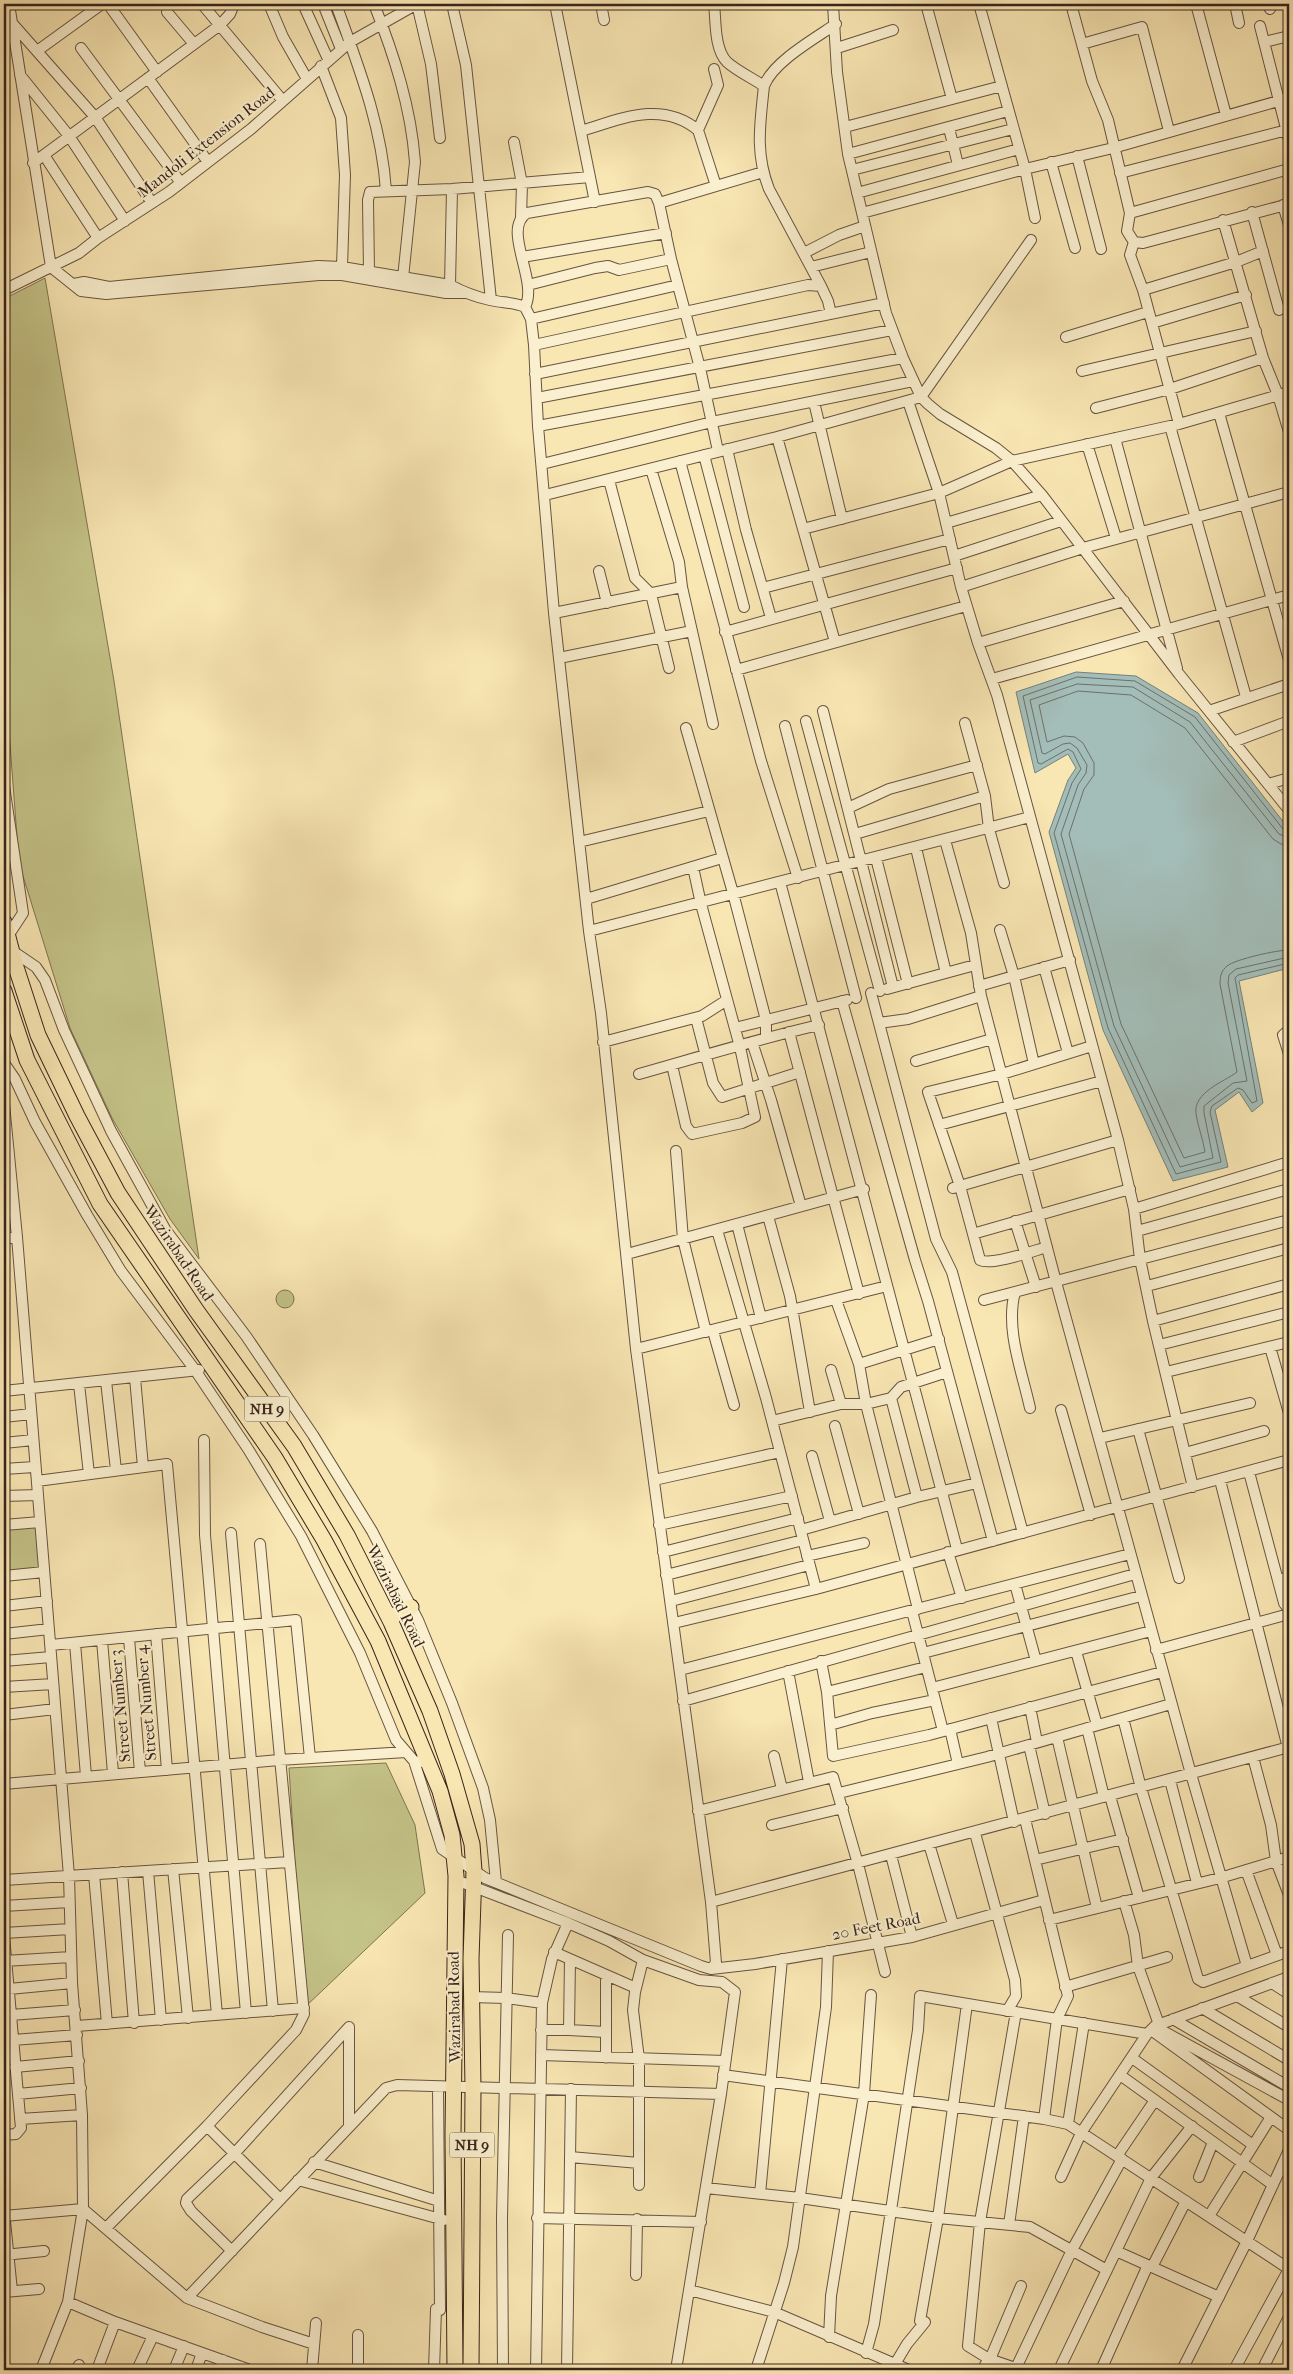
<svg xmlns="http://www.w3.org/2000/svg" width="1293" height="2374" viewBox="0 0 1293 2374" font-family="'IM FELL French Canon',serif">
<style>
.green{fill:#c4c388;stroke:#7e7452}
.water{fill:#a3bdb8;stroke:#788079}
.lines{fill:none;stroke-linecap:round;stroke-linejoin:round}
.shore{stroke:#6e706a;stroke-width:1}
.minor-casing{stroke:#685441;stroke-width:12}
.highway-casing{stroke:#38241b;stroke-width:17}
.minor{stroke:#faefce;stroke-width:10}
.highway{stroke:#f8e6b3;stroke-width:15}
.labels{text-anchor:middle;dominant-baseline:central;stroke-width:4;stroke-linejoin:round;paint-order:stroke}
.shield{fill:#faefce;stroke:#726151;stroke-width:1}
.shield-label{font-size:15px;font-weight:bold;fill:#38241b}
.street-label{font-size:16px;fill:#38241b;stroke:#faefce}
</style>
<rect width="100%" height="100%" fill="#f8e6b3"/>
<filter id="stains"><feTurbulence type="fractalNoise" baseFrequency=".004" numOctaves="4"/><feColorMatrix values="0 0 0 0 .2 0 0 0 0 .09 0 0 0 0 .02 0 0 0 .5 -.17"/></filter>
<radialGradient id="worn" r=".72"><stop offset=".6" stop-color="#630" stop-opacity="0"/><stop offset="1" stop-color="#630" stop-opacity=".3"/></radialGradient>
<!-- green -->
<path class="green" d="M45,278L114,681L199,1259L170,1219L112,1118L70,1028L19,863L4,665V299Z
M276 1299a9 9 0 1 1 18 0a9 9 0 1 1-18 0Z
M40,1522L44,1572L4,1576V1525Z
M386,1763L415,1825L425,1893L304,2008L289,1768Z"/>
<!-- water -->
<path class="water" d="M1076,672L1136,676L1198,713L1289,829V968L1239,981L1263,1103L1252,1112L1239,1092L1215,1110L1228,1167L1173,1181L1103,1030L1049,832L1068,780L1076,768L1068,754L1035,773L1016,692Z"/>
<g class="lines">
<!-- shore -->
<path class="shore" d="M1289,831L1283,829L1195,717L1135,681L1077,677L1023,696L1038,763L1041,764L1068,749L1073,752L1081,769L1072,783L1054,833L1108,1028L1176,1174L1221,1162L1210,1112L1212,1106L1238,1088L1243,1090L1252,1103L1257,1101L1235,978L1238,975L1289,963
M1289,838L1279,834L1190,722L1133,687L1077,684L1030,700L1042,753L1045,754L1063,744L1070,743L1077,748L1087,765L1086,773L1078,785L1061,834L1114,1026L1180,1167L1213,1158L1204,1113V1106L1233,1083L1247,1081L1228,983L1229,975L1236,969L1289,957
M1289,845L1281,844L1273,839L1185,728L1131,695L1078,691L1039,705L1047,742L1064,736L1075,737L1083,743L1094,763V775L1084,789L1069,834L1121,1024L1184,1158L1205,1152C1203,1139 1198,1127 1196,1114C1193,1092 1224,1082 1237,1072L1220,984C1220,977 1221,971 1227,966C1236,959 1277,950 1289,950"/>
<defs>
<path id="minor" d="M9,4L51,267L81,291L106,294L319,275H342L446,293H463
M108,4L157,72
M202,4L283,101
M269,4L283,37L307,79
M303,4L328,59
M323,4L341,49
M336,4C358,65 382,126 386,191
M374,4C394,55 411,107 415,162L403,278
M417,4L431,64L440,138
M452,4L466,65L491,300
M555,4L595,202
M601,4L604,20
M714,4C716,20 714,49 727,62C737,71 752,78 764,86
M833,4L837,72L848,154L886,313L903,358L921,397L928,404L940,414L996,448L1012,461L1042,495L1179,674L1289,810
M926,4L952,99
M979,4L1025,169L1035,218
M1071,4L1092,81L1108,120L1130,213L1127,231L1134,242L1143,243L1289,204
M1196,4L1226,115
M1235,4L1239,23
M1268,4L1270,9
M167,12L194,44
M12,23L95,117L152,203
M1260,26L1289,140
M1264,42L1289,36
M1082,44L1142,27L1169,131
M81,48L181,183
M837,48L893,30
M37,51L102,4
M321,66L341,118L345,175L342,267
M20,75L69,136L125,221
M148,78L208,162
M845,127L1002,86
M949,128L958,165
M698,130L718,85L714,69
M581,131C621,119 661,100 698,130L716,186
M514,142L522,184L521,217
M848,154L1008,111
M44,155L98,238
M1077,156L1101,249
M1051,162L1075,248
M33,163L220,25L230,14L234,4
M852,170L1013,129
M1120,173L1287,130
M857,193L1019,149
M659,203L763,172
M1283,205L1289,225
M1252,212L1279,310
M862,213L1025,169L1113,148L1289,98
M1130,213L1289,169
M1223,220L1263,358L1278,395L1289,432
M1134,242L1130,255L1143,290L1179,424
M804,253L839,235L865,226
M522,257L666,233
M811,267L871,252
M369,271L368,200L370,192L452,189L590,177
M74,284L84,282L109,287L318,266L342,267L450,285C463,292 476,297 490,300C503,303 513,302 525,307L531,319L534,345L538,426L554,613L589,931L601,1013L636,1349L711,1902L716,1963L711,1969L701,1966L485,1878L442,1849L414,1761
M450,285L452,189
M528,285L595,268L608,266L619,270L671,259
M821,286L769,189C755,153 760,124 764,86C773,62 814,39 836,24
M4,290L79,253L98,238L169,192L251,129L350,42L417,4
M1143,290L1236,262L1263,251
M525,307C539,281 501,229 527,213L648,192L655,194L659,203L671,259L700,368L718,451
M531,319L678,285
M1152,323L1246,295
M1066,337L1148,312
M534,345L808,285L821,286L828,301L831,314
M1082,371L1256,331
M535,374L884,303
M537,398L892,330
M908,401L939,493L961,587L978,643L997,695L1118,1140L1134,1209L1140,1259L1153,1321L1193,1487
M814,402L842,519
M1096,408L1170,389L1263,358
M1219,413L1289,660
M538,426L903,358
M1170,426L1246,697
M777,437L835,642
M1115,438L1177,668
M1087,444L1116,538
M727,449L746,530L771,618
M704,455L744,607
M680,461L761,761L798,878
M542,464L712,422L913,381
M651,469L679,562L682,587L713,724
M609,480L635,578L651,594L669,668
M545,495L777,437L921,397L1031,240
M946,523L1042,495
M803,529L939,493L1012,461L1179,424L1289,392
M954,556L1061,521
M599,571L607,603
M961,587L1083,548L1289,492
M763,588L950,539
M554,613L682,587
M725,632L957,568
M978,643L1124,601
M559,658L692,631
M736,670L966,606
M992,679L1289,595
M823,711L893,987
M1209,711L1289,684
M806,721L880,991
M965,723L985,796L989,829L1004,883
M785,726L856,998
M686,728L733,893L766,1020V1037
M1233,742L1289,721
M1268,784L1289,778
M4,786L23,913L8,936
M848,808L889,789L977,765
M855,834L985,796
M945,840L971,933L981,996L1056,1282L1191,1774L1247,1966
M579,842L709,811
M916,848L946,973
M876,858L908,984
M780,882C841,1104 898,1327 957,1549
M586,899L722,858
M1000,930L1014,976L1034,1064
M589,931L1030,817
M11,950L36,967L45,980L64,1030L111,1131L165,1229L246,1336L313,1435L372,1531L418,1620L452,1703L483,1788L490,1820L496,1882
M1044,967L1068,1053
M979,986L1070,960
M887,989L975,965
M871,993L936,1239L952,1272L1023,1533
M842,1001L915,1260L928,1301L993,1541
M696,1018L713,1083L722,1097L800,1072
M879,1023L908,1019L981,996
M735,1028L847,1000
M1289,1030L1283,1035L1289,1054
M789,1032L859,1294
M603,1042L702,1016L727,1000
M752,1042L771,1100L801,1206
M916,1061L992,1039
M4,1063L15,1079L35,1122L87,1215L121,1271L195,1370L248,1449L301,1536L360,1653L396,1740L414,1761L420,1762
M672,1065L686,1126L692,1134L742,1123L755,1117L740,1047L701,904L693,867
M639,1074C699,1057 758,1039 819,1025
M4,1104L17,1237L69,1876L72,1983L82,2115L83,2209L68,2302L41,2370
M939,1125L1102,1081
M676,1151L683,1239L706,1332
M953,1188L1118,1140
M1134,1209L1289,1162
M768,1216L790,1296L810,1412
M1015,1221L1036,1287
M737,1224L761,1318
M717,1230L766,1398L816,1589
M1137,1231L1289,1189
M976,1233L1130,1189
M4,1239L17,1237
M1047,1247C1033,1251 992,1266 980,1260L960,1186L928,1092L1002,1074L1092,1046
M627,1254L864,1189
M1147,1286L1289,1248
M1015,1292C1005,1329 1022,1371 1030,1408
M836,1300L859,1364L866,1404L918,1609
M984,1300L1289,1220
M1153,1321L1289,1284
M713,1331L734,1405
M1159,1345L1289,1312
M1270,1347L1289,1413
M636,1349L887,1286
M859,1364L939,1339
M831,1370L841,1404
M1166,1372L1289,1342
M135,1378L143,1467
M106,1381L116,1470
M79,1384L89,1474
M4,1391L199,1370
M891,1398L917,1497
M1061,1410L1091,1515
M4,1417L31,1414
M772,1421L841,1404H866L891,1398L901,1387L947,1372
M835,1426L859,1514
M1138,1429L1179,1578
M1100,1438L1250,1403
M204,1440L205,1535L246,2013
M4,1443L33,1440
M1185,1453L1264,1431
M812,1456L830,1521
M4,1469L34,1467
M1249,1472L1284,1603L1289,1610
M654,1480L780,1452
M1220,1480L1289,1752
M37,1481L167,1464L217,2015
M4,1496L38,1495
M4,1525L40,1522
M659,1525L792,1496
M801,1530L917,1497L977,1483
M231,1533L273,2011
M663,1552L798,1518
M948,1552L962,1598
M807,1556L864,1543
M666,1575L803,1540
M4,1576L44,1572
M1278,1580L1289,1577
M1015,1584L1036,1661
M671,1601L809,1565
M4,1606L47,1601
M912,1611L943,1731
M674,1623L816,1589L1289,1460
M4,1634L49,1629
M156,1634L167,1770
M129,1638L140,1772
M102,1640L113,1773
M75,1643L86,1776
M51,1645L296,1620L310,1758
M1156,1650L1289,1614
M1076,1651L1097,1725
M923,1653L1141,1596
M4,1661L51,1657
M821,1661L827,1692L833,1756L929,1735L1162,1672
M680,1670L1130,1554
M788,1671L809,1782
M4,1687L53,1684
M932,1688L1151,1631
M827,1692L926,1667
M683,1701L1135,1574
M1030,1707L1037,1742
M4,1715L55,1709
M991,1718L1014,1822
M1123,1718L1141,1788L1198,1979L1203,1982L1289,1951
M830,1725L872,1713L935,1700
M1087,1728L1104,1797
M950,1729L958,1764
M1057,1737L1097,1908
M1029,1745L1045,1814
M774,1756L782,1789
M1253,1757L1271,1825L1276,1861L1289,1895
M1170,1780L1197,1883
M4,1784L279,1760L406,1752
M839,1793L987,1757L1171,1704
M1110,1796L1139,1898
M698,1811L833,1777L858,1864L885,1972
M1025,1819L1068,1996L1057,2019L1044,2119
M772,1825L843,1808
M975,1833L1015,1980L1016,1996L1007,2011
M929,1844L953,1924
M891,1855L912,1937
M1035,1860L1123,1839
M173,1869L188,2018
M1246,1870L1277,1955
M148,1871L161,2020
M122,1872L134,2023
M94,1874L107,2024
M4,1880L289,1862
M456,1880L568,1923L609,1941L643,1960L699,1980L722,1982L735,1992L721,2094L676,2370
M1124,1901L1134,1935L1138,1966L1161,2030
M711,1902L1289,1747
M4,1906L69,1902
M1049,1920L1220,1878L1289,1857
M4,1933L70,1929
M4,1936L21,2128L16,2134L4,2135
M554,1952L636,1988
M570,1959L569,2030L606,2032
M4,1961L71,1957
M711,1969L755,1964L912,1937L1044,1900
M1272,1983L1289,1994
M1065,1987L1167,1957
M9,1989L72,1983
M1237,1996L1289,2027
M471,1997L506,1998L542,2003
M1202,2008L1289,2060
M11,2015L75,2010
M1173,2019L1289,2087
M77,2026L304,2008
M541,2030H569
M1151,2030L1289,2130
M1161,2030L1289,2100
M13,2040L77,2035
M541,2055L725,2061
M606,2058V1975
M1132,2058L1253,2145
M15,2067L79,2061
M723,2075L1044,2119L1068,2124L1289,2269
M1120,2075L1273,2185
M18,2094L81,2088
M20,2119L82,2115
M1068,2124L1084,2023
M207,2126L280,2199
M349,2127V2027
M1117,2156L1155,2100
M570,2157L639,2163
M314,2162L439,2201
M1061,2177L1081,2133L1147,2034L1155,2026L1289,1977
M1199,2177L1213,2142
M298,2180L444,2220
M639,2185V2059L633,2010L635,1992L643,1960
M706,2188L800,2198L938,2218L1030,2227L1107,2270
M760,2194L782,1959
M4,2211L12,2291
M4,2216L83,2209L187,2298L262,2327L314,2344
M1209,2216L1271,2117
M537,2218L701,2222
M1009,2225L1024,2116
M106,2228L207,2126L296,2030L304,2014L260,1544
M232,2251L191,2211L186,2203L187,2199L234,2154L349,2027
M1116,2251L1219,2297
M4,2255L44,2251
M1152,2267L1186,2201
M636,2275L637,2219
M689,2290L774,2312L909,2370
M4,2292L39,2289
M187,2298L386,2088L397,2085L721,2094
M68,2302L115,2322L250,2370
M920,2321L938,2218L967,2004
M829,2337L831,2296L864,2094L871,1995
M866,2353L874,2324L918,2030L920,1996L1147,2034
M989,2359L968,2346L980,2222L1016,2012
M993,2359L991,2357L1021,2286
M1016,2368L1072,2250L1122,2159
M892,2369L907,2344L925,2322
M76,2370L79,2365
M97,2370L115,2322
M137,2370L153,2336
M174,2370L184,2346
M196,2370L202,2353
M219,2370L223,2360
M312,2370L316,2323
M358,2370V2335
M434,2370L436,2309L440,2310L438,2087
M503,2370L502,2218L508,1935
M536,2370L542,2003L552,1959L568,1923
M567,2370L571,2089
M756,2370L784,2283L793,2247L826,2007L828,1951
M982,2370L989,2359L1021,2370
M1059,2370L1151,2178L1192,2126
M1101,2370L1148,2265
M1182,2370L1247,2241L1289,2150
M1234,2370L1289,2269
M1262,2370L1289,2317"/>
<path id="highway" d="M4,922L15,964L38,1035L77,1116L118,1193L196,1310L294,1446L347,1535L391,1622L430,1711L452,1774L472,1844L474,1871L471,1959L473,2088L471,2370
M4,991L27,1060L100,1204L275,1458L324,1540L378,1641L440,1791L452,1835L456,1876L453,2135L455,2370
M389,1618L411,1607"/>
</defs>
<!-- minor casing -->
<use href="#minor" class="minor-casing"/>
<!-- highway casing -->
<use href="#highway" class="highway-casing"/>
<!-- minor -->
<use href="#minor" class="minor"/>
<!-- highway -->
<use href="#highway" class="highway"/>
</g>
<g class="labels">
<!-- shield labels -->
<g class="shield">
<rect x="244.5" y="1396.5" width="45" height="25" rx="4"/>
<rect x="449.5" y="2132.5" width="45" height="25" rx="4"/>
</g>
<g class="shield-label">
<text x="267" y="1409">NH 9</text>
<text x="472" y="2145">NH 9</text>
</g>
<!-- street labels -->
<g class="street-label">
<text transform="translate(206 142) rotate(-38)">Mandoli Extension Road</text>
<text transform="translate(179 1253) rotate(56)">Wazirabad Road</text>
<text transform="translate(396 1596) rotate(64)">Wazirabad Road</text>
<text transform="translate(146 1703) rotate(-95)">Street Number 4</text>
<text transform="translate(120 1706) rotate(-95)">Street Number 3</text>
<text transform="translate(876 1926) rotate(-11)">20 Feet Road</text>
<text transform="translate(454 2007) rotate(-91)">Wazirabad Road</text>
</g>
</g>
<!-- margin -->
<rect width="1293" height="2374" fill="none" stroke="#f8e6b3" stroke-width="20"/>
<rect x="5" y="5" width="1283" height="2364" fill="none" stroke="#38241b" stroke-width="2.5"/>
<rect x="10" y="10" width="1273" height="2354" fill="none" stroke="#38241b"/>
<rect width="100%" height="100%" filter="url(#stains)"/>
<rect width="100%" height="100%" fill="url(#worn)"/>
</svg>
